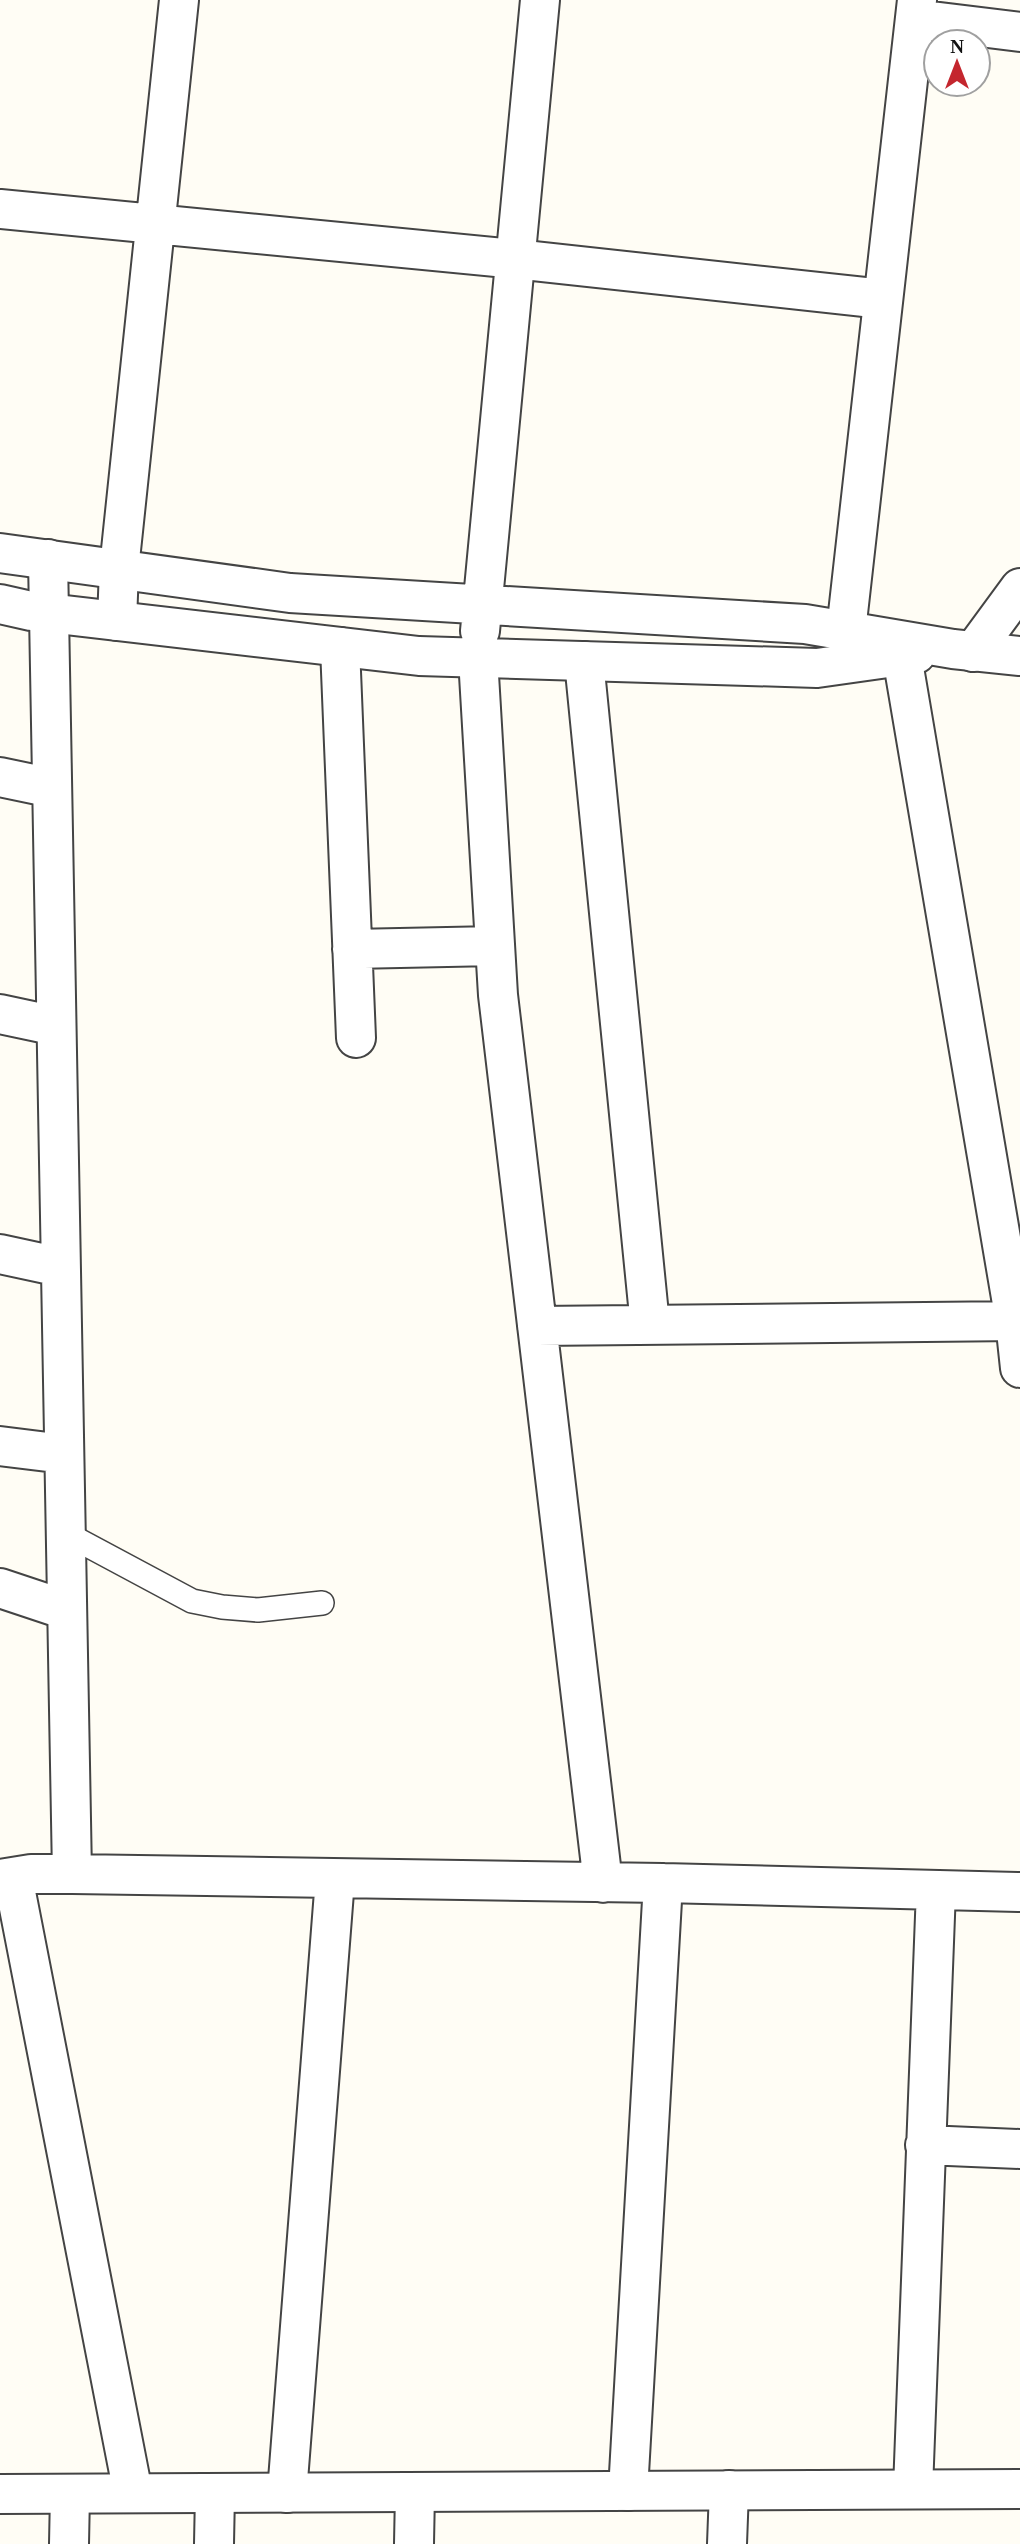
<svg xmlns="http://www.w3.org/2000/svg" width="1020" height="2544" viewBox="0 0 1020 2544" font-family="Georgia,serif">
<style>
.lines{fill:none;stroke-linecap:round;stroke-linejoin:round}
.service-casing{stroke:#444;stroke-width:26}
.minor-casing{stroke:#444;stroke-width:42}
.tertiary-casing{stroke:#444;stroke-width:42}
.service{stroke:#fff;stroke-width:23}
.minor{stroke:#fff;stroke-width:38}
.tertiary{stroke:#fff;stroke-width:38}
</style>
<rect width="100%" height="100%" fill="#fffdf5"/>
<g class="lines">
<defs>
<path id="service" d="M65,1533L192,1601L222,1607L258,1610L322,1603"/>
<path id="minor" d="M915,19L1020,32
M0,209L515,259L883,299
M48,559L72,1874
M117,621L119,569L179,0
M846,631L917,0
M340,647L356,1038
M973,652L1020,588
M902,656L1015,1321L1020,1368
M478,658L498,995L603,1883
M584,661L650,1325
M0,777L52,788
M352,949L495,946
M0,1014L56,1026
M0,1254L60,1267
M537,1326L1020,1321
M0,1446L64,1454
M0,1588L66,1610
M13,1877L133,2493
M0,1879L31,1874H72L663,1883L1020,1892
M925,2145L1020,2149
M913,2489L936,1890
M628,2491L663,1883
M287,2493L335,1879
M69,2544L70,2494
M214,2544L215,2493
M414,2544L415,2492
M727,2544L729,2490"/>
<path id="tertiary" d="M0,553L290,593L805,624L953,649L1020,656
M0,604L31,611L419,656L817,668L916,654
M480,631L540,0
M0,2494L1020,2489"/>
</defs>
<!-- service casing -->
<use href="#service" class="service-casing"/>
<!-- minor casing -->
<use href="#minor" class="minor-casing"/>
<!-- tertiary casing -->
<use href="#tertiary" class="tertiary-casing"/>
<!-- service -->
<use href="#service" class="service"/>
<!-- minor -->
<use href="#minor" class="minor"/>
<!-- tertiary -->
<use href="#tertiary" class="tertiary"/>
</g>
<!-- north arrow -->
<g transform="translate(957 63)"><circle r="33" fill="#ffffff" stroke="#a0a0a0" stroke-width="2"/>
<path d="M0-5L12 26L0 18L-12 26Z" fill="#c4262e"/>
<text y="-10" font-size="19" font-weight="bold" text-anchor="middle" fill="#111111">N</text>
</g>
</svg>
